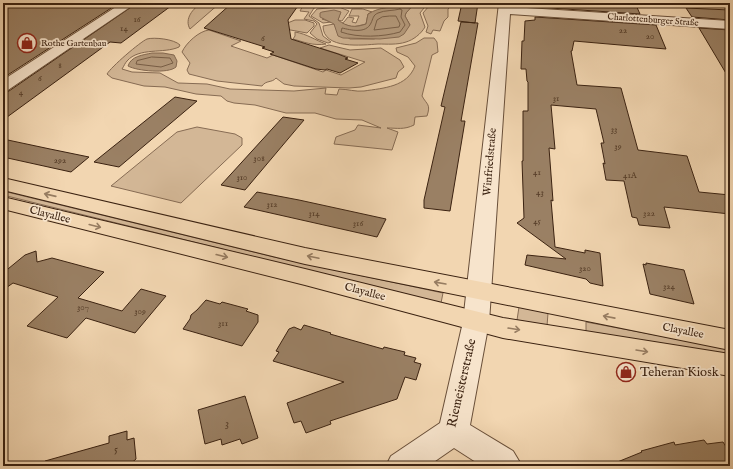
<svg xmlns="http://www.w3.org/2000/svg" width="733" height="469" viewBox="0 0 733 469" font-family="'IM FELL English',serif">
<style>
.green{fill:#d3b796;stroke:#876c54}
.water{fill:#b4997b;stroke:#846951}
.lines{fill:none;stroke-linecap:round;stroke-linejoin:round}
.shore{stroke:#785e46;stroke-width:1}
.building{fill:#9a8064;stroke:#3b2211}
.minor-casing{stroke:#694f39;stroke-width:2}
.major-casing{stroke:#3b2211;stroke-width:2}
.minor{fill:#f7e4cc;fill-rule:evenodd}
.major{fill:#f2d6b1;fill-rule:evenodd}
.oneway{stroke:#967c61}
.labels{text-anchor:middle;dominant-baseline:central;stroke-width:3.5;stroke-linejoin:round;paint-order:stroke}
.number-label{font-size:9px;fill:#533a26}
.far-street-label{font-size:9px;fill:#3b2211;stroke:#f7e4cc}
.far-poi-label{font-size:9px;fill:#3b2211;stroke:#f7e4cc;text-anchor:start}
.street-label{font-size:11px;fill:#3b2211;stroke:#f7e4cc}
.near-number-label{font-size:11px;fill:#533a26}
.near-poi-label{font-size:13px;fill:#3b2211;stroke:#f7e4cc;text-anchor:start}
.near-street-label{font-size:13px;fill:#3b2211;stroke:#f7e4cc}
</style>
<rect width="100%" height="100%" fill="#f2d6b1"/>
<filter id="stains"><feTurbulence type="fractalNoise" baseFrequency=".005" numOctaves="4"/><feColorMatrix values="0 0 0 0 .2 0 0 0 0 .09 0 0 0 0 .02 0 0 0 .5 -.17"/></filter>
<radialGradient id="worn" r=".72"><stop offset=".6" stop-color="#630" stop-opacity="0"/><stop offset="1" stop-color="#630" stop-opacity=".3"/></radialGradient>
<!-- green -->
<path class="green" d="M202,3H220L190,29C184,19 193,8 202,3Z
M310,3L364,6L362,8H349L322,5L314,8L309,16L319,23L323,36L331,42L328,43L317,39L310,33L317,24L314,21L304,19L309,12L300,11L304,4Z
M415,3H428L420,13L425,27C421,34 413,40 406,42C397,45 387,44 378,44C363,45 323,50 323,26L334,24L337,30L350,39H374L410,25L405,16L406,13Z
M430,3H454L448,9V17L444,21L440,31L433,30L431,34L426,32L428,26L423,13L429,6Z
M339,7L349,11L342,21L338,20L340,14L322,19L331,22L323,23L311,16L317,9Z
M352,9H363L372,12L368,14L366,24L353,27L343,24L342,23L344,22L348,17L354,18L352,22L356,23L359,16H349Z
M295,20H305L314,23V26L307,33L285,29V24Z
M209,30L241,41L231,46L267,58L273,55L323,72L326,70L341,75L365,62L320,48L329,45L350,50L381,48L400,60L404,67L398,72L396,78L361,87L349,88L294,86L284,84L276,78C272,83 266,80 262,86L217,81L189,74L187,70L190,63L182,52C186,43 199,31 209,30Z
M295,32C307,34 315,40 326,44C313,46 304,42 293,39L295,36Z
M424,38H434L437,42L438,52L432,55L422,96C427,105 431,104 427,116L415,117L414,125C404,130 397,128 387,128L398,132L392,150L334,144L336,137L355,130L358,125L381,128L362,120L336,119L315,113H286L255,105L234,103L227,101L221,96L196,94L165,87L144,86L112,78L107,74C111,67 140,42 147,39C154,37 174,39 180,45L179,47C164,54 139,47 127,61C125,63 124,66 122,69L132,72L160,73L178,83L207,84L230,89L294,91L326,88L325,94L337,95L339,89C347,89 356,92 364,91C384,88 407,87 415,66L408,57L397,52L396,48L416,43Z
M197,127L235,134L242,138V145L181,203L111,186L177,132Z
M3,191L274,257L443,293L441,303L3,195Z
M519,307L548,313L547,326L517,320Z
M586,322L730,349V355L586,333Z"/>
<!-- water -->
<path class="water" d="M402,3H415L406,13L405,16L410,25L404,34L399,37L380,39L343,38L338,36L334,24L320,17V13L322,12L334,10L341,12L338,20C347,27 355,28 366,24L368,14C381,6 390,9 402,3Z
M152,53H163L174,55L177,61L176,67C168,74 137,71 128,66C131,56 143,55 152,53Z"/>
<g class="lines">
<!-- shore -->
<path class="shore" d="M400,9L402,10L401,17L405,25L400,32C383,37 358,38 341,32L342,28C351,30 366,34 371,23C373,19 373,15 378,13C385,10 393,11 400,9Z
M390,16H396L400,24L399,27L374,30L377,20L382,17Z
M152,57L170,58L173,63L161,67L136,64L137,61Z"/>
</g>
<!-- building -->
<path class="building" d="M3,3H119L3,78Z
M137,3H175L121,43L110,42L3,120V93L9,91Z
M232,3H300L288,20L291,39L338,54L348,58L345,59L358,63L340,73L327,69L325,70L316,69L270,54L274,52L262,48L265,47L204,28Z
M462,3H478L475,23L458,21Z
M535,3H635L640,14L535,7Z
M686,8L730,10V20L692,17Z
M535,17L656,25L666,49L574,41L572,51H571L577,85L621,88L638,150L687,156L699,192L730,195V214L664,207L670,228L639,225L637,218L632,217L624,181L606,180L603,163L605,164L601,143H604L596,109L551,105L555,149L549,148L553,201L551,200L555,247L585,253V250L600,253L603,286L590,283L586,279L525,265L527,255L566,259L517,223L524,218L522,161H523V111H528V82L527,81L526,69H521L522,41H524L525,21L535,20Z
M461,22L478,23L461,121H465L450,211L424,208V200L445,107L441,106Z
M699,28L730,30V80Z
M175,97L197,101L119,167L94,162Z
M283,117L304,120L245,190L221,185Z
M3,139L50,149L89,157L71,172L3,157Z
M257,192L299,200L386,219L377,237L244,207Z
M36,251L37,262L52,258L104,272L78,298L122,311L141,289L166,296L135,333L86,318L67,338L27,326L58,297L13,283L3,290V273L25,255Z
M646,263L684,270L694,304L650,294L643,264L646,265Z
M206,300L220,304L222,302L248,309L246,311L258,315V322L242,346L183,329L190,319L191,315L197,310Z
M304,325L331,333L330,334L383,349L384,347L405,352L404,355L416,358L414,362L421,364L416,380L405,377L397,399L330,421L331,424L306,433L301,421L294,423L287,403L344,382L273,361L279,352L276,351L289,329L294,327L301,330Z
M245,396L258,438L242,444L240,439L222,445L221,439L205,444L198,410Z
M127,431V440L134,438L136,459L128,466H45V461L109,443V436Z
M704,440L707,444L723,442L730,453V466H610V465L642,452L641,451L674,442L675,445Z"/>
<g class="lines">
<defs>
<path id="minor" d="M122,3H136L8,90L3,92V80Z
M499,3H511V7L730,21V29L510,14L489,322L470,425L513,451L522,466H482L454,448L428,466H386L391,456L440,423L463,322Z"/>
<path id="major" d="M3,178L305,248L730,330V350L305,264L3,190Z
M3,197L305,269L503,318L730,354V376L503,338L305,285L3,209Z"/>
</defs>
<!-- minor casing -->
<use href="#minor" class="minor-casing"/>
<!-- major casing -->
<use href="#major" class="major-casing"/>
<!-- minor -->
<use href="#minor" class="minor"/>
<!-- major -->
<use href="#major" class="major"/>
</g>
<!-- one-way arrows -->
<defs><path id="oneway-shaft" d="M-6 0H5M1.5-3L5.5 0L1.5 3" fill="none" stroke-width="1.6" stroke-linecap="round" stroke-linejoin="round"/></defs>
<g class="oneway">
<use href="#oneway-shaft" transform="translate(50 195) rotate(-167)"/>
<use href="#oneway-shaft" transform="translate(95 226) rotate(14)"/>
<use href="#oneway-shaft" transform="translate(222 256) rotate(14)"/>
<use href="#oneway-shaft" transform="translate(313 257) rotate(-168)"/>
<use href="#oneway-shaft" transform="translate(440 283) rotate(-170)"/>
<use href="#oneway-shaft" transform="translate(609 317) rotate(-169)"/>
<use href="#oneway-shaft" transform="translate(514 329) rotate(9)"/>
<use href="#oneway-shaft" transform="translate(642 351) rotate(9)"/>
</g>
<!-- icons -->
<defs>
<symbol id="shop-ring" viewBox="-11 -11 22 22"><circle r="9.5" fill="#f7e4cc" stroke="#8f2418" stroke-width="1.5"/><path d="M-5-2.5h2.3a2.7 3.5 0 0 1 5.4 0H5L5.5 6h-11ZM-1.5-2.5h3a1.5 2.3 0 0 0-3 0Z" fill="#8f2418"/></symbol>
</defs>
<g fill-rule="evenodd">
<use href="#shop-ring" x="16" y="32" width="22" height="22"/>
<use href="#shop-ring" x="615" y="361" width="22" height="22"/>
</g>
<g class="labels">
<!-- number labels -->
<g class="number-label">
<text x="137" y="19">16</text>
<text x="124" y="28">14</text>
<text x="623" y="30">22</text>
<text x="650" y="36">20</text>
<text x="263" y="38">6</text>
<text x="60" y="65">8</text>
<text x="40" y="78">6</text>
<text x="21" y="92">4</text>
<text x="556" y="98">31</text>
<text x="614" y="129">33</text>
<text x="618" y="146">39</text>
<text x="259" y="158">308</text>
<text x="60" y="160">292</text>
<text x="537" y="172">41</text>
<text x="630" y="175">41A</text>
<text x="242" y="177">310</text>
<text x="540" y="192">43</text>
<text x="272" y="204">312</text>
<text x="314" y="213">314</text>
<text x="649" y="213">322</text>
<text x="537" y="221">45</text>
<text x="358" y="223">316</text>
<text x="585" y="268">320</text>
<text x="669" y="286">324</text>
<text x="83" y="307">307</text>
<text x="140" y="311">309</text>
<text x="223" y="323">311</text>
</g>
<!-- far-street labels -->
<g class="far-street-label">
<text transform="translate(653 20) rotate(4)">Charlottenburger Straße</text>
</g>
<!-- far-poi labels -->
<g class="far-poi-label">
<text x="41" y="43">Rothe Gartenbau</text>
</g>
<!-- street labels -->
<g class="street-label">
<text transform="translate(490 162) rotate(-85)">Winfriedstraße</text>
<text transform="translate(50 215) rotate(14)">Clayallee</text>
<text transform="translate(365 292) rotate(15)">Clayallee</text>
<text transform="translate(683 331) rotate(11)">Clayallee</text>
</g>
<!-- near-number labels -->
<g class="near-number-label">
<text x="227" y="424">3</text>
<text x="116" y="449">5</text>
</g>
<!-- near-poi labels -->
<g class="near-poi-label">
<text x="640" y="372">Teheran Kiosk</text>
</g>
<!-- near-street labels -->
<g class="near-street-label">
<text transform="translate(462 383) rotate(-77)">Riemeisterstraße</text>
</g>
</g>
<!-- margin -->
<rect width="733" height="469" fill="none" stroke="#f2d6b1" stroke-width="16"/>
<rect x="4" y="4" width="725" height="461" fill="none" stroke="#3b2211" stroke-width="2"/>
<rect x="8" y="8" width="717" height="453" fill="none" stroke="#3b2211"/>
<rect width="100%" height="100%" filter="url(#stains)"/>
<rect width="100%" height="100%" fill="url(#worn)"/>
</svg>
